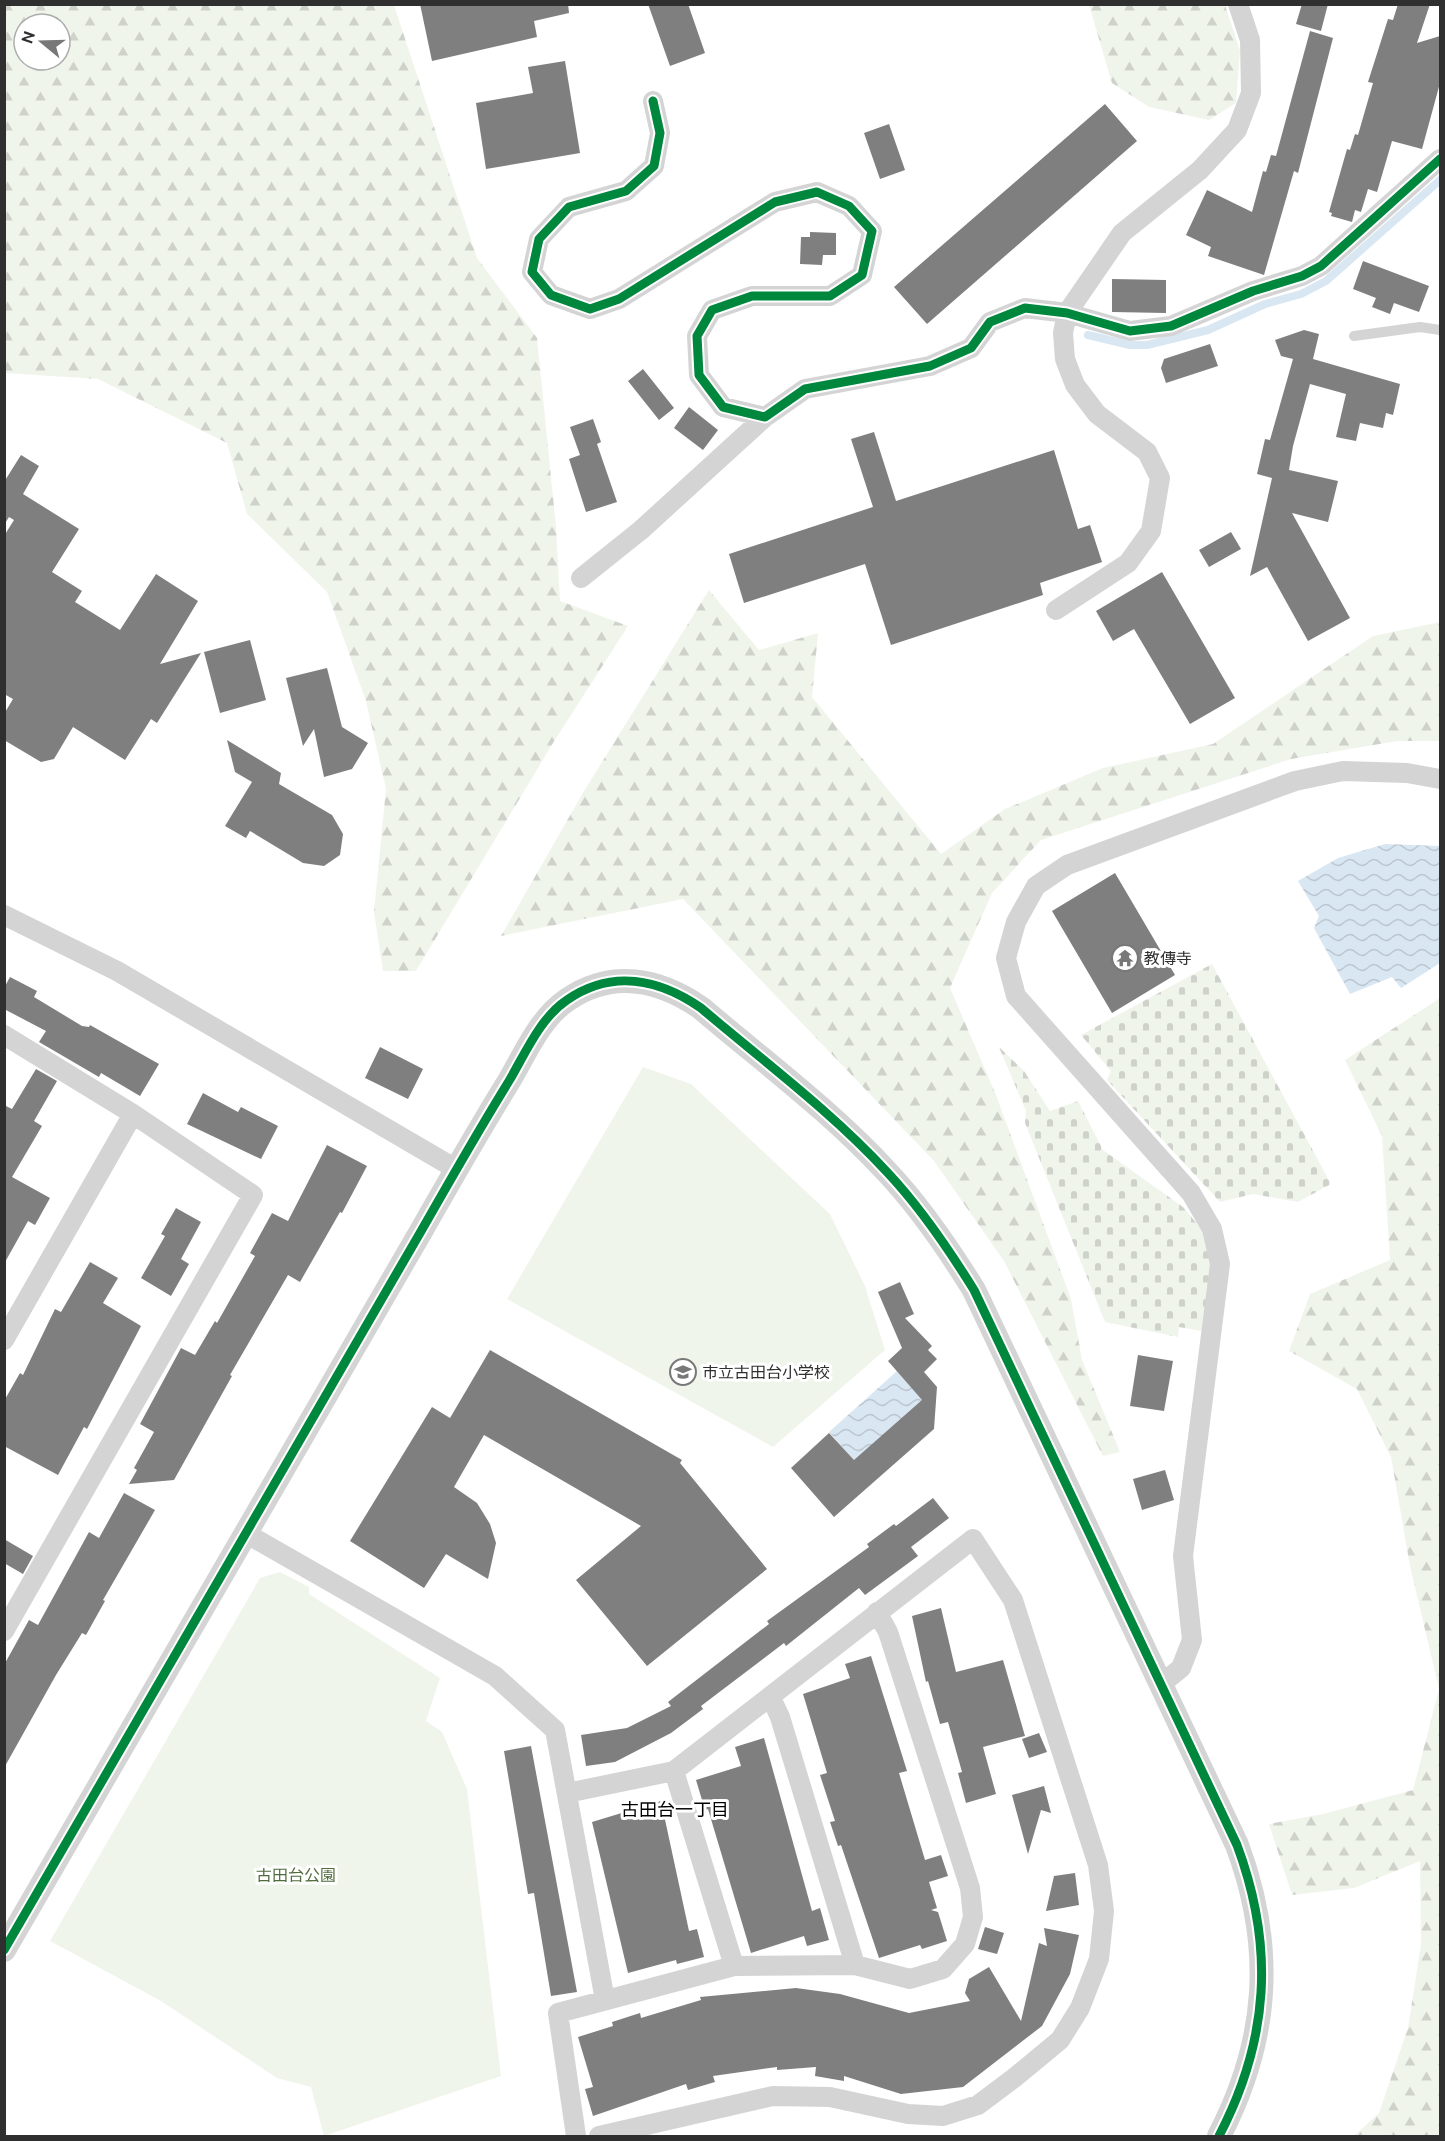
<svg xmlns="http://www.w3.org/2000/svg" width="1445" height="2141" viewBox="0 0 1445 2141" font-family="Ubuntu,'Noto Sans JP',sans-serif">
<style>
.green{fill:#f0f5ec}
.forest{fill:url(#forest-firs);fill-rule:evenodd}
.cemetery{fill:url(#cemetery-stones)}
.water{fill:url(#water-waves)}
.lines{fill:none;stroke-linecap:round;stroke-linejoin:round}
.stream{stroke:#d9e7f2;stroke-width:8}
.building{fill:#7f7f7f}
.service{stroke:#d4d4d4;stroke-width:10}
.minor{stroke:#d4d4d4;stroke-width:20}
.tertiary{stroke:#d4d4d4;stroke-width:24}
.cycleway-casing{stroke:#fff;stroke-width:13}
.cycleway{stroke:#00873e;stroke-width:9}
.labels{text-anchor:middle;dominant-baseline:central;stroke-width:6;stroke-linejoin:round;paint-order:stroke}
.poi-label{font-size:16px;fill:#2f2f2f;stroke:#fff;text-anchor:start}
.park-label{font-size:16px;fill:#506b3c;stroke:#fff}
.neighbourhood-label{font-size:18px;fill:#000;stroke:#fff}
</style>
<defs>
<pattern id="forest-firs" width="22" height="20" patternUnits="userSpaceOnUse" patternTransform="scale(1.5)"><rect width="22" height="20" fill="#f0f5ec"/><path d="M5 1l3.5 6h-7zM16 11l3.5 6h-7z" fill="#ced2cb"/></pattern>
<pattern id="cemetery-stones" width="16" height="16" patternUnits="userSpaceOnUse" patternTransform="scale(1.5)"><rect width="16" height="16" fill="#f0f5ec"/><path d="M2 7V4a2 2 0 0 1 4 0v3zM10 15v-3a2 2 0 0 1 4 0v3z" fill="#ced2cb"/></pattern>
<pattern id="water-waves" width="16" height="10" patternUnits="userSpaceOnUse" patternTransform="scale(1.5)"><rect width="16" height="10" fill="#d9e7f2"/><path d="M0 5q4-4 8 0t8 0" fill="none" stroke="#bbc6d0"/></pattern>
</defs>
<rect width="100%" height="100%" fill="#fff"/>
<!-- green -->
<path class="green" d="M643,1067L691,1084L830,1214L865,1286L885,1350L773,1447L507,1299Z
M280,1572L309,1587V1594L440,1678L426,1721L442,1732L467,1789L501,2076L324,2136L311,2087L277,2078L161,2001L50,1941L260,1578Z"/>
<!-- forest -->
<path class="forest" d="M4,5H394L477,258L537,338L556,527L560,601L628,626L553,743L416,971H383L374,912L386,789L366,701L327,592L247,514L227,443L98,379L5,373ZM24,24H60V60H24Z
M1089,5H1225L1240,51L1236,103L1209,120L1149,107L1112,83Z
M709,590L759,650L818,633L812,697L941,854L1005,809L1103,768L1213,744L1373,636L1440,622V741H1397L1291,759L1041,840L992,893L950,988L996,1095L1071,1299L1082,1360L1120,1452L1103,1456L1004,1261L934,1161L683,899L501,936L584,791Z
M1440,998V2136H1354L1379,2113L1408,2028L1421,1944L1420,1861L1354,1888L1292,1895L1269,1824L1323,1814L1413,1790L1439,1689L1410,1566L1391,1457L1357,1389L1289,1351L1310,1294L1390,1260L1382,1136L1345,1060Z"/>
<!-- cemetery -->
<path class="cemetery" d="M1212,964L1331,1184L1298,1202L1253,1194L1220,1202L1107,1080L1111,1071L1081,1035Z
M999,1047L1024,1071L1050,1111L1078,1101L1103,1150L1183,1207L1208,1237L1215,1278L1206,1332L1179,1327L1178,1337L1105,1322L1025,1123L1026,1111Z"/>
<!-- water -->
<path class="water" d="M1385,844L1440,846V963L1401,988L1392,977L1350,994L1314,928L1319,916L1298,881L1338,858Z
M897,1371L922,1400L866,1474L829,1432Z"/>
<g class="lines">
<!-- stream -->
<path class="stream" d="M1088,335L1130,345H1147L1208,330L1265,304L1301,294L1326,281L1440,180"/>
</g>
<!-- building -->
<path class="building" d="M420,4H568L569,13L534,21L537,37L432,61Z
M648,4H688L705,53L670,66Z
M1302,4H1328L1321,31L1296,24Z
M1398,4H1430L1417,43L1440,36V83L1422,149L1392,141L1377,192L1368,189L1361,212L1355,210L1352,222L1331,216L1332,213L1329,212L1347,149L1350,150L1355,134L1358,135L1373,83L1368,82L1388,19L1393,20Z
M1310,31L1333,38L1298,173L1294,171L1264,275L1208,256L1211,247L1186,235L1207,190L1252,212L1263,171L1266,172L1271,155L1276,156Z
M565,61L580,153L486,169L476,103L533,93L528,67Z
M1105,104L1137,141L927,324L894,287Z
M889,124L905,170L880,179L864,133Z
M810,232L836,233V255H823L822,265L800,264L801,237H810Z
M1363,261L1429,286L1419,312L1394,303L1390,314L1372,307L1376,298L1353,289Z
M1112,279L1166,280V313L1112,312Z
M1304,330L1319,334L1313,359L1400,384L1393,415L1386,413L1383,428L1360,423L1356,441L1336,437L1346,394L1310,384L1293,446L1289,470L1338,481L1328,522L1292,513L1350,618L1308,641L1267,567L1250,576L1272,478L1257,474L1265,439L1270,440L1293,359L1281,356L1275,340Z
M1210,344L1218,366L1166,383L1161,368L1164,359Z
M643,369L674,408L659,420L628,381Z
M689,407L718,430L703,450L674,428Z
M593,419L601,442L597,444L617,502L586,512L569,459L580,455L570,427Z
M874,432L896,501L1054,450L1078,529L1090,525L1102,562L1040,583L1043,595L891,645L865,564L744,603L729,554L873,507L851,439Z
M21,455L39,466L23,494L79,529L52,572L82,591L75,602L120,630L156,574L198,601L160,664L201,653L157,723L151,719L125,760L73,727L54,759L41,762L4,740V714L13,699L4,694V536L14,520L9,517L4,525V482Z
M1231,532L1241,549L1209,567L1199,550Z
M1162,572L1235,698L1190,724L1134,629L1113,641L1096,611Z
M250,640L266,700L220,713L204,652Z
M327,668L342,727L368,743L352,769L324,777L314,729L303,746L286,678Z
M227,740L281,773L279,784L332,815L343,834L340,855L324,866L303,863L250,831L246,838L225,826L252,782L235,772Z
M1115,873L1175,975L1112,1013L1052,911Z
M10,977L37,991L34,997L82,1026L89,1027L90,1025L159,1064L140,1096L101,1073L99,1077L39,1042L46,1031L4,1009V988Z
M380,1047L423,1069L408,1099L365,1078Z
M36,1069L57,1081L34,1121L42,1126L12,1177L50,1198L35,1225L28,1221L4,1264V1105L12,1109Z
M203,1093L238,1112L241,1107L278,1126L261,1159L187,1124Z
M327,1145L367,1166L342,1213L340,1212L300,1282L288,1275L230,1375L232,1376L174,1480L129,1484L137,1470L134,1468L154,1432L140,1424L181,1348L195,1355L215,1321L217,1323L255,1256L250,1253L272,1213L288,1221Z
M176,1208L201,1222L181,1259L189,1264L171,1296L141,1278L165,1236L161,1234Z
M90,1262L118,1278L103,1303L141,1326L87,1429L84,1427L58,1475L4,1446V1401L20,1373L23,1375L55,1309L61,1312Z
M900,1282L914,1314L905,1318L932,1346L928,1350L937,1359L924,1372L937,1387L934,1429L834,1517L791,1468L829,1433L854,1460L922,1400L888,1361L902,1348L878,1292Z
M490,1350L682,1460L680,1463L767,1569L647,1666L576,1580L641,1526L484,1435L454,1487L477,1503L490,1524L496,1543L488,1579L446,1554L424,1588L350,1541L432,1407L450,1418Z
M1138,1355L1173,1361L1164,1411L1130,1406Z
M1165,1470L1174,1500L1142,1510L1133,1479Z
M124,1493L155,1510L103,1600L105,1601L86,1635L82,1633L56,1675L4,1768V1665L29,1620L38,1625L89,1532L99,1538Z
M933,1498L949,1518L911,1547L918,1556L865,1595L859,1588L786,1646L784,1643L701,1706L703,1709L671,1733L615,1762L586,1766L581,1735L627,1728L671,1706L668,1702L769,1624L767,1621L869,1547L867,1544L894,1524L896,1526Z
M4,1539L33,1556L23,1574L4,1563Z
M941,1608L956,1672L1003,1660L1025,1736L983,1747L996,1794L966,1803L958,1773L962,1772L948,1722L940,1724L928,1681L926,1682L912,1616Z
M871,1656L907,1771L899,1773L925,1860L941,1855L948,1876L929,1882L937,1908L931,1910L938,1912L947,1941L922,1949L920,1945L879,1958L841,1845L838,1846L830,1822L835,1821L820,1775L827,1773L803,1694L850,1678L845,1664Z
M1039,1733L1047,1752L1029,1758L1022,1739Z
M764,1738L812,1911L820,1908L829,1940L807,1946L804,1936L751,1953L708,1809L705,1810L696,1780L741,1766L735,1747Z
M531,1746L577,1992L551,1996L534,1893L528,1894L504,1751Z
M1044,1786L1051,1813L1041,1810L1028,1854L1012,1795Z
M661,1801L689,1931L697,1929L704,1957L677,1964L676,1960L628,1973L592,1822Z
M1075,1873L1079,1905L1046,1911L1054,1876Z
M985,1927L1004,1933L997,1954L978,1949Z
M1044,1928L1079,1935L1070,1974L1042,2026L963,2087L901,2094L844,2076V2081L815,2076L816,2067L777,2070V2067L713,2076L715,2082L688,2090L686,2084L593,2116L585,2089L593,2087L578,2037L613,2026L612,2022L640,2013L641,2018L701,2000L700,1997L796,1988L840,1994L909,2013L970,2001L965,1993L969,1979L989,1967L1021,2021L1039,1943L1047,1946Z"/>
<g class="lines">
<!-- service -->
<path class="service" d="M1354,336L1420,327L1440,330"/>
<!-- minor -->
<path class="minor" d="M653,101L660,133L654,166L626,191L569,207L539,239L532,272L551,295L590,309L619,299L775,202L817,192L849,206L872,231L862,275L830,296H752L712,310L697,336L699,375L723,407L765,417L805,389L930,366L971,348L990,322L1025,308L1067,313L1130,331L1171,326L1253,291L1302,276L1321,266L1440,159
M581,578L641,530L765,417
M1056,610L1128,563L1151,531L1160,478L1147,452L1097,414L1075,385L1065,359L1063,333L1067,313L1122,233L1200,170L1237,130L1251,93L1250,40L1238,4
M4,915L117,971L456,1169
M4,1035L133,1114L253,1195L4,1631
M4,1340L133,1114
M247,1534L495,1676L555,1730L605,2000
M1160,1685L1181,1668L1192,1640L1183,1556L1220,1264L1212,1229L1191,1193L1016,996L1006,958L1016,922L1036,886L1067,865L1295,781L1343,771L1407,773L1440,779
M771,1698L780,1717L855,1965
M674,1771L734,1966
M567,1793L674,1771L973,1539L1013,1600L1098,1865L1104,1911L1099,1959L1080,2008L1060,2040L1014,2078L978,2105L943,2116L908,2114L830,2097L773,2096L599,2136
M576,2136L558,2013L734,1966L855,1965L910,1979L943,1969L965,1944L973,1917L970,1888L888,1632L877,1612"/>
<!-- tertiary -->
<path class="tertiary" d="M4,1950C143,1711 282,1472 420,1233C449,1182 478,1131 509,1081C525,1054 540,1018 567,1000C612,969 659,979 701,1008C762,1060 832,1112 887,1172C921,1208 948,1248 974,1290L1237,1845C1275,1947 1269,2040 1219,2136"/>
<defs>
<path id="cycleway" d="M653,101L660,133L654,166L626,191L569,207L539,239L532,272L551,295L590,309L619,299L775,202L817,192L849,206L872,231L862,275L830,296H752L712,310L697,336L699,375L723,407L765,417L805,389L930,366L971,348L990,322L1025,308L1067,313L1130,331L1171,326L1253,291L1302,276L1321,266L1440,159
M4,1950C143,1711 282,1472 420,1233C449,1182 478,1131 509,1081C525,1054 540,1018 567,1000C612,969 659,979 701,1008C762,1060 832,1112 887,1172C921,1208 948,1248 974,1290L1237,1845C1275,1947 1269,2040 1219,2136"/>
</defs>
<!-- cycleway casing -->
<use href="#cycleway" class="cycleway-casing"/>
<!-- cycleway -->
<use href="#cycleway" class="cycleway"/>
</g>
<!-- icons -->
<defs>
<symbol id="temple-ring" viewBox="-11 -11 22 22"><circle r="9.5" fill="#fff" stroke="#787878" stroke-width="1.5"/><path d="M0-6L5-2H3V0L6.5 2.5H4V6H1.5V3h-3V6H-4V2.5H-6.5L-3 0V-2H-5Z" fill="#787878"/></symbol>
<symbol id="school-ring" viewBox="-11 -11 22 22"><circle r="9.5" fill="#fff" stroke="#787878" stroke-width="1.5"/><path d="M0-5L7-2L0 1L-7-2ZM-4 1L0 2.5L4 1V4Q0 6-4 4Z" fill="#787878"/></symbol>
</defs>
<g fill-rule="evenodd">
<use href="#temple-ring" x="1110" y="943" width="30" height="30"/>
<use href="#school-ring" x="668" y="1357" width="30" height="30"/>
</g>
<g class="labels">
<!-- poi labels -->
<g class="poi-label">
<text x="1144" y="958">教傳寺</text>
<text x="702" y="1372">市立古田台小学校</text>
</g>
<!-- park labels -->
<g class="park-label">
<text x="296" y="1875">古田台公園</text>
</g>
<!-- neighbourhood labels -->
<g class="neighbourhood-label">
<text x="675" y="1809">古田台一丁目</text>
</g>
</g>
<!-- border -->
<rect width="1445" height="2141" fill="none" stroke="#2f2f2f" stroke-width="12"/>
<!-- north arrow -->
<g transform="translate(42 42) rotate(289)"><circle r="28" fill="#ffffff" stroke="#acacac" stroke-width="1.5"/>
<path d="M0-4.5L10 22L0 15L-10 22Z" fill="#787878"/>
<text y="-9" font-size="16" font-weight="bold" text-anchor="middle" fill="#2f2f2f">N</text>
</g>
</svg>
